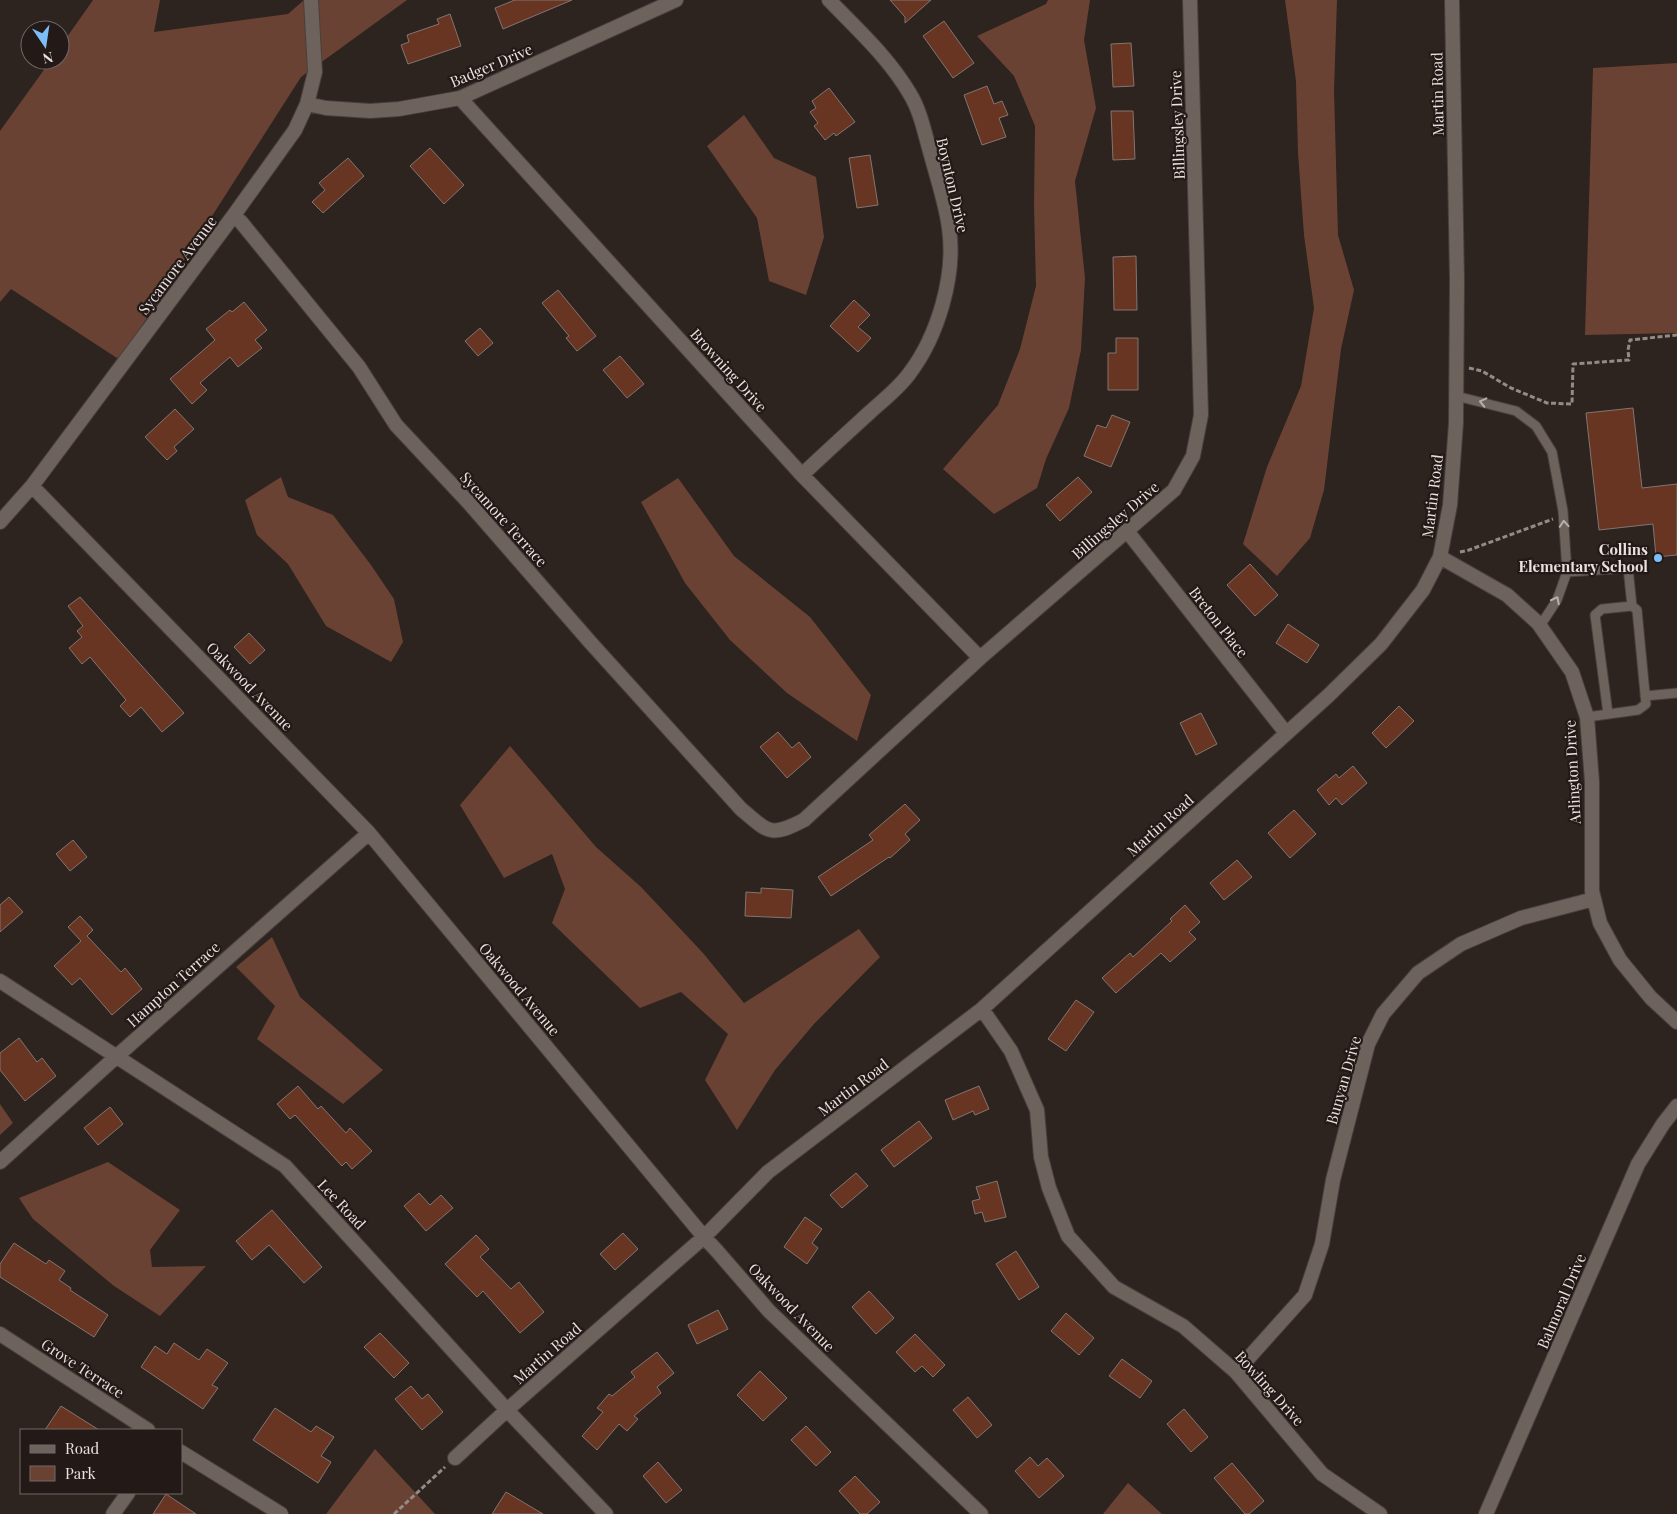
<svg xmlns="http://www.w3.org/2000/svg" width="1677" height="1514" viewBox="0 0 1677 1514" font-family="'Playfair Display',serif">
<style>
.green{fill:#6a4234}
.building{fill:#693523;stroke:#827571}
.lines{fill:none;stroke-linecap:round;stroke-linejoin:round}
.service-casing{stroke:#483f3d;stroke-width:11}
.minor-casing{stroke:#483f3d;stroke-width:16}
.path{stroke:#948b88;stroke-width:3;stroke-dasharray:5 2.5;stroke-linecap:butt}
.service{stroke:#6e625d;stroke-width:9}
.minor{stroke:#6e625d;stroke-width:14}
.oneway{stroke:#b8afac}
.poi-dot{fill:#7dbef9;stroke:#231916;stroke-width:2}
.labels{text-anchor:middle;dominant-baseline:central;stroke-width:4.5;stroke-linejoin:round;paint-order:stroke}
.street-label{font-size:15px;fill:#eae2e0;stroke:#231916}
.poi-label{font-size:15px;font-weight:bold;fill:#eae2e0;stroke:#231916;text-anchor:end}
</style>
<rect width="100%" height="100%" fill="#2d231f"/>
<!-- green -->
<path class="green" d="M93,0H160L154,32L288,14L304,0H407L301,77L120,360L11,289L0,302V131L51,60H60V47Z
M1048,0H1090L1084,40L1096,108L1075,181L1085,278L1081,350L1069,408L1046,459L1037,488L994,514L943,469L998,405L1020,349L1036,286L1034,206L1035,126L1014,76L977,36L1046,4Z
M1285,0H1337L1334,90L1338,235L1354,290L1341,349L1324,490L1310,538L1277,576L1243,544L1267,467L1301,386L1314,308L1304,235L1298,153L1296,81Z
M1677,63V333L1585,335L1593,68Z
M744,115L774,158L816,177L824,237L806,295L769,281L757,218L707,146Z
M281,477L288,497L333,515L371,565L394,599L403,642L391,662L326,626L288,564L257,535L245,500Z
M678,478L734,556L810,617L871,695L857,741L787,693L730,640L685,583L641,502Z
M510,746L596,847L641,887L703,953L744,1003L859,929L880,957L814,1024L775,1070L737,1130L705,1080L728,1034L681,992L640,1008L552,923L565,889L552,854L504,878L460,805Z
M272,937L300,997L383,1070L343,1104L257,1039L275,1006L236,967Z
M0,1104L13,1123L0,1135Z
M108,1162L180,1210L150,1250L152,1267L206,1266L160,1316L114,1286L33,1219L19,1198Z
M375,1449L435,1514H326Z
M1128,1483L1162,1514H1103Z"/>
<!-- building -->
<path class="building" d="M515,0H572L503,29L495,8Z
M890,0H931L905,23V17Z
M450,14L461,46L408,64L401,45L409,42L407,35L439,24L437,19Z
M944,21L974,63L953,78L923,36Z
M1131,43L1134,86L1113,87L1111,44Z
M987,86L994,104L1002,101L1008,115L999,118L1006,137L982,145L964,95Z
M829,88L855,122L836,136L834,133L825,140L814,126L818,123L810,112L816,108L812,101Z
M1111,111H1133L1135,159L1113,160Z
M430,148L464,185L444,204L410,166Z
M870,155L878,205L857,208L849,158Z
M348,158L364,176L323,213L312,202L325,190L319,183Z
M1136,256L1137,310H1114L1113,257Z
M558,290L596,336L577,351L566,338L569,336L542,303Z
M854,300L870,315L858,327L871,338L858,352L830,326Z
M244,302L267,330L255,340L262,348L238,367L230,357L200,383L207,390L192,404L170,379L215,340L206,329L230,310L232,312Z
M480,328L493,343L478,356L465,341Z
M1116,338H1138V390H1108V353H1116Z
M620,356L644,384L627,398L603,370Z
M1633,408L1642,488L1677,484V555L1656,557L1653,524L1599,530L1586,413Z
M175,409L194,429L174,447L177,451L167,460L145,437Z
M1112,415L1130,422L1111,467L1084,456L1097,425L1106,428Z
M1078,477L1092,492L1060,521L1046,505Z
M1250,564L1278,595L1255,616L1227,585Z
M80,597L184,713L162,732L141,707L130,717L120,706L126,700L90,657L82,664L69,648L82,637L77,631L83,626L68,606Z
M1288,624L1319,645L1307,663L1276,643Z
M249,633L265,650L250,664L234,647Z
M1399,706L1414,721L1386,748L1372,733Z
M1201,713L1217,744L1196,755L1180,723Z
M778,732L792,748L799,742L811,757L787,778L760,747Z
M1353,766L1367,783L1342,805L1336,798L1329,805L1317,790L1336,774L1339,778Z
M905,804L920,820L905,834L910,840L890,858L889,857L831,896L818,877L873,840L869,835Z
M1294,810L1316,834L1290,858L1268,833Z
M73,840L87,857L70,871L56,854Z
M1237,860L1252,877L1224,900L1210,883Z
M761,888L793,890L791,918L745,916L746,892L761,893Z
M9,897L23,912L0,932V905Z
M1185,905L1200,922L1189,932L1196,939L1170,962L1161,953L1116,993L1102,978L1130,953L1133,957L1172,921L1170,919Z
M80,916L93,930L87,936L121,972L125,968L142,989L112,1015L80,978L72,985L54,966L81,941L68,927Z
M1076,1000L1094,1012L1066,1051L1048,1039Z
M19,1038L37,1062L42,1058L56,1076L25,1101L0,1070V1053Z
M298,1086L318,1109L321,1106L346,1133L350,1128L372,1151L352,1169L346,1162L342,1166L295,1115L290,1119L277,1104Z
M979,1086L989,1109L975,1115L973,1111L953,1120L945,1100Z
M110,1107L123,1124L98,1145L84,1128Z
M919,1121L932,1138L894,1167L881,1150Z
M856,1173L868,1186L842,1208L830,1195Z
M997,1181L1006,1217L985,1222L982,1212L975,1214L972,1201L980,1199L976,1187Z
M419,1193L430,1205L441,1195L453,1208L426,1231L404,1206Z
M272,1210L322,1267L304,1283L269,1245L252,1260L236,1241Z
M805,1217L822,1229L812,1243L818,1248L807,1264L784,1247Z
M623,1233L638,1249L615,1270L600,1254Z
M476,1235L489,1249L480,1257L511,1289L519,1282L544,1312L520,1333L483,1291L477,1297L445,1264Z
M14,1243L46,1264L49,1260L65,1271L59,1280L71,1288L70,1290L108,1315L94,1337L0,1277V1264Z
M1016,1251L1039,1287L1019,1300L996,1264Z
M869,1291L894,1318L876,1334L852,1307Z
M718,1310L728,1329L697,1344L688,1325Z
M1066,1313L1094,1338L1079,1355L1051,1331Z
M380,1333L409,1363L394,1378L364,1347Z
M915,1334L945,1365L933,1377L922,1366L915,1372L896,1352Z
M174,1343L199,1360L207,1349L228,1363L212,1385L218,1388L203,1409L141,1367L155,1346L167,1354Z
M657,1352L674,1373L657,1387L661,1393L634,1416L638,1419L627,1431L619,1424L597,1450L582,1436L603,1412L597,1408L609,1394L612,1396L635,1377L631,1372Z
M1122,1359L1152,1381L1140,1398L1109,1376Z
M760,1371L787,1398L763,1421L737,1395Z
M411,1386L422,1399L428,1394L443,1412L422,1430L395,1399Z
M968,1397L992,1425L977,1438L953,1410Z
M61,1406L99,1430H45Z
M275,1408L311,1432L316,1426L334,1437L321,1456L331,1462L318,1483L253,1440Z
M1184,1409L1208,1437L1191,1452L1167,1424Z
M806,1426L831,1452L816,1466L791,1440Z
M1030,1457L1038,1466L1047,1458L1064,1476L1039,1498L1015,1471Z
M658,1462L682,1490L666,1503L643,1476Z
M1232,1463L1264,1501L1249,1514H1245L1214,1478Z
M855,1476L880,1502L867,1514H860L839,1491Z
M506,1492L543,1514H492Z
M166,1494L196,1514H153Z"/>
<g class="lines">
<defs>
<path id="service" d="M1456,396L1516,411L1536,426L1552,452L1563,511L1567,572L1557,600L1540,626
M1567,572L1628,568L1632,606
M1645,696L1677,693
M1587,717L1638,710L1646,704L1637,610L1632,606L1602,609L1595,615L1608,714"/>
<path id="minor" d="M460,98L802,475L980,658
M307,104L326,108L370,111L399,109L460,98L676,0
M234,215L241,222L359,367L396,425L469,503L590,642L741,809C769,832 769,838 804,820L980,658L1174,490L1193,456L1201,415L1190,0
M802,475C824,454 846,434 869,413C882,401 898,389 909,374C938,336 956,275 949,228C946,204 937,178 931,155C925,135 921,112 910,94C889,58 858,30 829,0
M32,486L369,833L704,1237L717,1251L769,1311L981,1514
M0,522L32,486L234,215L295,130L307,104L315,72L311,0
M1127,531L1286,733
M1440,557L1507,595L1538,623L1572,672L1587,717L1592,782V891L1600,923L1620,960L1651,998L1677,1022
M0,981L285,1166L507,1410L606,1514
M982,1009L1011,1051L1037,1110L1041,1157L1049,1188L1068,1236L1114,1287L1183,1326L1236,1372L1322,1474L1380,1514
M0,1162L117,1056L369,833
M0,1334L148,1430
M1236,1372L1305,1295L1322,1244L1333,1180L1368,1044L1383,1014L1418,973L1461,944L1521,918L1594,899
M181,1452L281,1514
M455,1458L507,1410L704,1237L768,1172L982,1009L1329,695L1381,644L1423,590L1440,557L1450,505L1456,423L1457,281L1452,0
M113,1514L128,1493
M1486,1514L1638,1164L1663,1124L1677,1106"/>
</defs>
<!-- service casing -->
<use href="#service" class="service-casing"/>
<!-- minor casing -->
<use href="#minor" class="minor-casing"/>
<!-- path -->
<path class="path" d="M1469,368L1482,371L1511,388L1547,403L1572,404L1573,364L1629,360L1628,350L1630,340L1677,335
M1460,552L1469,550L1553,519
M394,1514L445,1467"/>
<!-- service -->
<use href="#service" class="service"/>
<!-- minor -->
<use href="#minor" class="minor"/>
</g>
<!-- one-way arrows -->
<defs><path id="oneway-chevron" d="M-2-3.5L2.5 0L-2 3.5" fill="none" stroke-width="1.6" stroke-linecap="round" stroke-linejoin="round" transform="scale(1.25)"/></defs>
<g class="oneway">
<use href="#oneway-chevron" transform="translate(1483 402) rotate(-167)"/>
<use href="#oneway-chevron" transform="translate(1564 524) rotate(-94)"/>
<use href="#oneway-chevron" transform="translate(1556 600) rotate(-63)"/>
</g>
<!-- markers -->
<circle class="poi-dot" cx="1658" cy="558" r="5"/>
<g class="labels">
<!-- street labels -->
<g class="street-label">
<text transform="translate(491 65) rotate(-23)">Badger Drive</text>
<text transform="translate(1437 94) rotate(-91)">Martin Road</text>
<text transform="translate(1177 125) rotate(-92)">Billingsley Drive</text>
<text transform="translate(953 185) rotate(77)">Boynton Drive</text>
<text transform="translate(177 265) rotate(-53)">Sycamore Avenue</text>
<text transform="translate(729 370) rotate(48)">Browning Drive</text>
<text transform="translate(1432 496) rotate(-83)">Martin Road</text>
<text transform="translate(504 519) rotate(48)">Sycamore Terrace</text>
<text transform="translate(1115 520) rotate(-41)">Billingsley Drive</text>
<text transform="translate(1219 622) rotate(52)">Breton Place</text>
<text transform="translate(250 686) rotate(46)">Oakwood Avenue</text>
<text transform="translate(1572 772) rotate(-93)">Arlington Drive</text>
<text transform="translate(1160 825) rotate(-42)">Martin Road</text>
<text transform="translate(173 984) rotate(-42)">Hampton Terrace</text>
<text transform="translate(520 989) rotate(50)">Oakwood Avenue</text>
<text transform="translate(1343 1080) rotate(-74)">Bunyan Drive</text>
<text transform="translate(853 1087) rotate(-37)">Martin Road</text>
<text transform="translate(342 1204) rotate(47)">Lee Road</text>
<text transform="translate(1561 1301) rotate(-67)">Balmoral Drive</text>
<text transform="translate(792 1307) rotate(46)">Oakwood Avenue</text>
<text transform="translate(547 1353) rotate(-41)">Martin Road</text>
<text transform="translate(83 1368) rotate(33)">Grove Terrace</text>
<text transform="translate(1270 1388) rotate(48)">Bowling Drive</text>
</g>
<!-- poi labels -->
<g class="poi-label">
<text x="1648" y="549">Collins<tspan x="1648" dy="17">Elementary School</tspan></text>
</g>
</g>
<!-- legend -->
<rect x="20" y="1429" width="162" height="65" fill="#231916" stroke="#736967"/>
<rect x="30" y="1445" width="25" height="8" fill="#6e625d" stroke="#736967"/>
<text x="65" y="1454" font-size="15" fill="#eae2e0">Road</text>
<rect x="30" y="1466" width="25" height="15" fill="#6a4234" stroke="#736967"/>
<text x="65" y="1479" font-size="15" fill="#eae2e0">Park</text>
<!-- north arrow -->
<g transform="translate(45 45) rotate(167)"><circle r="24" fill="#231916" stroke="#736967"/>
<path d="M0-4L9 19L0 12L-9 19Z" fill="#7dbef9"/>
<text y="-8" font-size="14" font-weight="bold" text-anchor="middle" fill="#eae2e0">N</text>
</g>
</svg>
